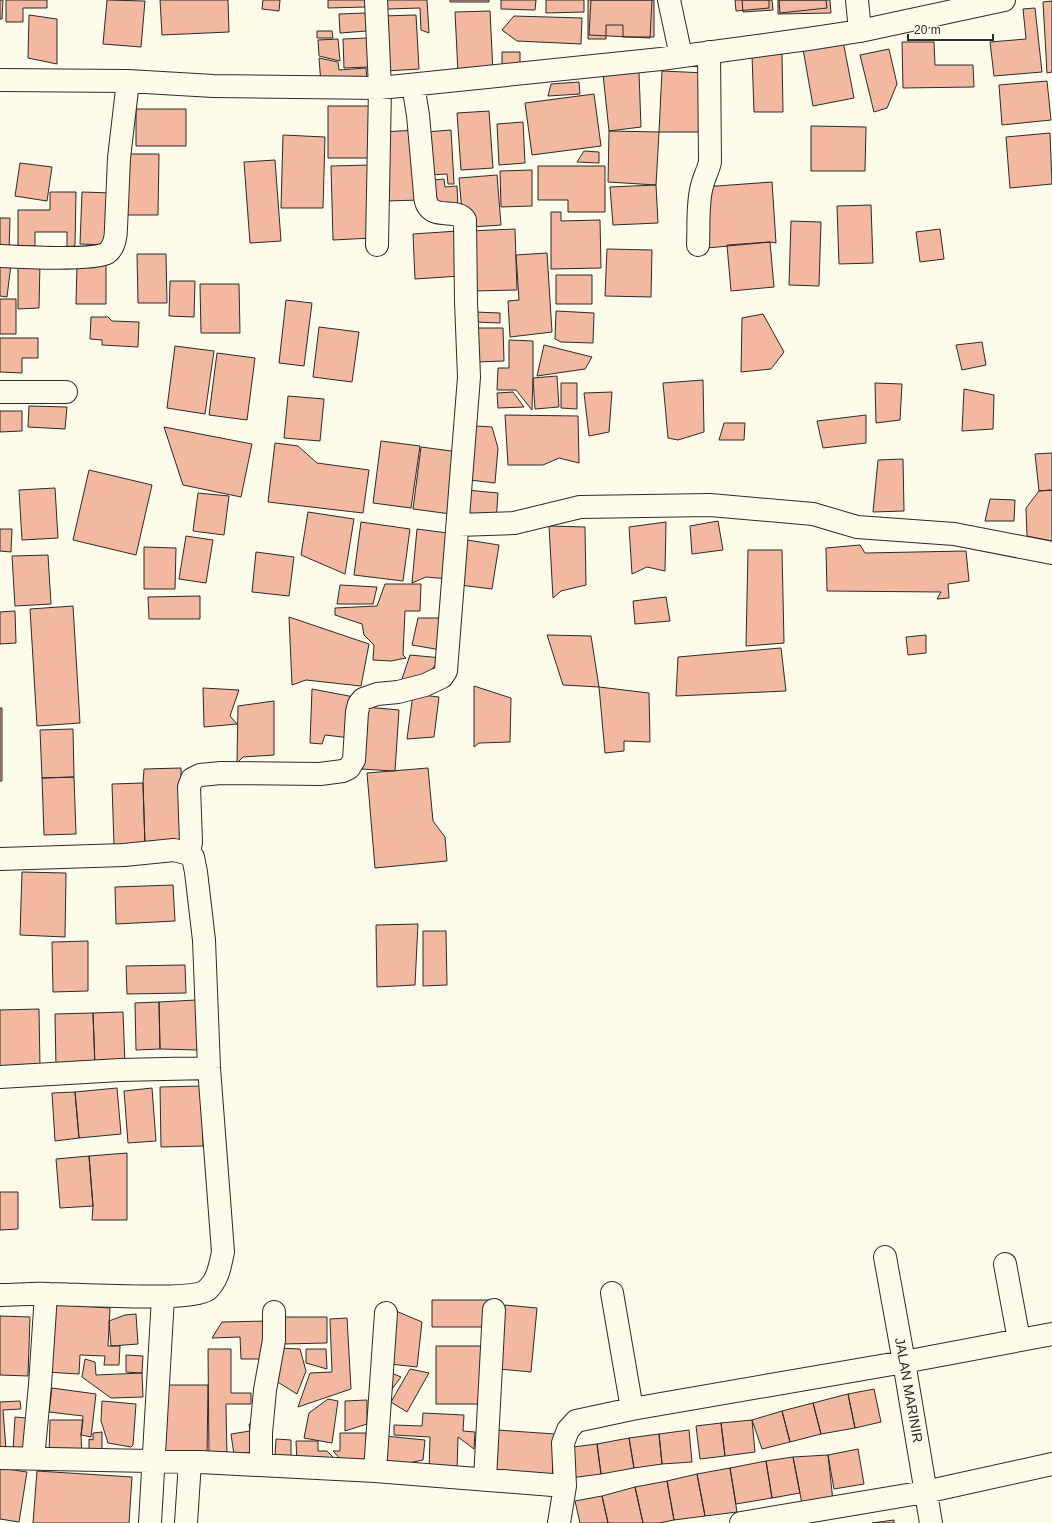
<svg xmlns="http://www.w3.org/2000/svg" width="1052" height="1523" viewBox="0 0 1052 1523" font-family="Arial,sans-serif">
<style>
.building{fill:#f2b8a0;stroke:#2b2b2b}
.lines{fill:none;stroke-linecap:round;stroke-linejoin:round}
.minor-casing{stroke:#2b2b2b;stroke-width:24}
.minor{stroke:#fdfbea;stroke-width:22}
.labels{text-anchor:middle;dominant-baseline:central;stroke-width:3;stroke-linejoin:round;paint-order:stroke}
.street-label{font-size:14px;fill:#2b2b2b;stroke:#fdfbea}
</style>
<rect width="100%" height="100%" fill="#fdfbea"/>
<!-- building -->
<path class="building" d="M0,0H3L2,19H0Z
M6,0H47V8H23V22H6Z
M107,0L145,1L141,47L103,44Z
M160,0H228L229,32L162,35Z
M263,0H280L279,11L262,9Z
M328,0H366V7L328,8Z
M387,0H427L429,33L421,30L420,8L387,9Z
M450,0H489V2H450Z
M501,0H536L535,10L501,9Z
M546,0H584V12L546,13Z
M588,0H654V37H623V25H606V39H588Z
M591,0H652L650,38L589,35Z
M735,0H769V8L736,11Z
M742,0H772L773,10L743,12Z
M778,0H830L831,13L778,14Z
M779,0H826L827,8L780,13Z
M1052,1V72L1047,73L1043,2Z
M1035,8L1042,72L994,76L990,42L1026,39L1023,9Z
M490,11L493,72L458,73L455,12Z
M365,13L367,31L340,33L339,14Z
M29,15L57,19V64L28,58Z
M416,15L419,69L386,71L382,16Z
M514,16L582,18L581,44L517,41L502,30Z
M317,31H332L333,38H317Z
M367,38L368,67L344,68L343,39Z
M338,39L340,61L319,56L318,40Z
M843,41L854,98L813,106L803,49Z
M902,42H934L935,65H973L974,87L903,88Z
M889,49L897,84L887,108L874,112L860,55Z
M502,52H520V69H502Z
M782,54L783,112H754L752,55Z
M319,58L338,62L339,70L366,68L367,80L321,84Z
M662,71L706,73L704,132H659Z
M639,72L641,127L609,131L603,74Z
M1047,81L1051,120L1002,125L999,85Z
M579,82L580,94L548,96L551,84Z
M594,94L601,146L532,155L525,103Z
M328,106H369V158H328Z
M136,109H186V146H136Z
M489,111L493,168L461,170L457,113Z
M523,122L525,163L499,165L497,124Z
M811,126L866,127L865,171H811Z
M417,130L421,200L386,201L382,132Z
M451,130L454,184H448L447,174L428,175L426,132Z
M609,131L659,132L656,185L608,182Z
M1050,133L1052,184L1010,188L1006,137Z
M283,135L325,137L323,208H281Z
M584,151L599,152V163L577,162Z
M123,154H159L158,215H122Z
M275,160L281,241L250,243L244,162Z
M20,163L52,167L47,201L15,196Z
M370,165L372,238L333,240L331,166Z
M538,166H605V212H568V200H538Z
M532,170V206L501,207L500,171Z
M497,175L501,225L472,227L462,212L459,178Z
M444,179L445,187L457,186L458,208L435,210L433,180Z
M772,182L776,243L770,242L707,248L703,187Z
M656,185L658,223L613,225L610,187Z
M50,192H76L75,245L67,252V232H35V246H18V210H50Z
M82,192L112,193L110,245L80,244Z
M871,205L873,263L839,264L837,206Z
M551,212H561V221L600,220L601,268L551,269Z
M0,218H10L9,252H0Z
M791,221L821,222L819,286L789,285Z
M515,229L517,290L471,291L469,231Z
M940,229L944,259L920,262L916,232Z
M458,231L460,276L415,279L413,234Z
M770,242L774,287L731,291L727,245Z
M607,249L652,250L651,297L605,296Z
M547,253L552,332L510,337L508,301L519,300L516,255Z
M137,254H166L167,303H138Z
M18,262H40L39,308L18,309Z
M0,263L11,264L7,297L0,296Z
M77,264H106V304H76Z
M556,275H592V304H556Z
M170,281H195L194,317L169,316Z
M200,284H239L240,333H201Z
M0,299H16V334H0Z
M286,300L312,303L304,366L279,363Z
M556,311L594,313L593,343L561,342L555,339Z
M475,312L500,313V323L475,322Z
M763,314L784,352L771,369L741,372L742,318Z
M91,317H108L112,321L139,322L138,347L102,345V340L90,339Z
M319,327L359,332L352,382L313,377Z
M475,328H503L504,361L476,362Z
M0,338H38V358H22V373L0,372Z
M509,340L533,341V378L532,410L516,390H497L498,368H509Z
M982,342L986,365L962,370L956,345Z
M544,345L592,357L585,369L537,376Z
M175,346L214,351L205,414L167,408Z
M217,353L255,358L247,420L209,415Z
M557,376L559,407L535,409L533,378Z
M703,380L704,432L678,440L668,438L663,383Z
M561,383H577V409L561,408Z
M875,383L902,384L900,420L876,423Z
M964,389L994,395L993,429L962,431Z
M513,392L524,407L498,408L497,393Z
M612,392L609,432L589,436L584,393Z
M288,396L324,399L320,441L284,438Z
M29,406L67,407L65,429L28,427Z
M0,411H22V431L0,432Z
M505,415L578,416L579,463L559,458L543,465H508Z
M866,415V443L823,448L817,421Z
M724,423H745L744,440H719Z
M476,426L492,427L498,448L495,483L470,480Z
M164,427L252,444L241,497L183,485Z
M381,441L420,446L411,508L373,503Z
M275,443L298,446L317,463L369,470L363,513L268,502Z
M421,447L459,452L451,514L413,509Z
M1052,453V490L1039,491L1035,454Z
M903,459L904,511L873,512L878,460Z
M89,470L152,485L136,555L73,540Z
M55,488L58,538L22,540L19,490Z
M467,490L498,493L496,522L464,520Z
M1052,490V541L1027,536L1026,508L1039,491Z
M198,493L229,496L224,535L193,531Z
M990,499L1015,500L1014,521H985Z
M308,512L354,519L345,574L301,555Z
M718,521L723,550L692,554L690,526Z
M361,522L410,529L403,581L354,575Z
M666,522L665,571L647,567L632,574L629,527Z
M549,526L585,527L586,585L561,591L553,598Z
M0,529H12L11,552L0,551Z
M417,529L455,534L449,579L426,577L412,583Z
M186,536L213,540L206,583L179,579Z
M467,540L499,545L492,589L460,585Z
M860,545L865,553L966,551L969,581L948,584L949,598L937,599L941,592L827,591L826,548Z
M144,547L176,548L175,589H144Z
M748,550H782L784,643L746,646Z
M256,552L294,557L289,596L252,592Z
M48,555L51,604L15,606L12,556Z
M385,584H421L420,611H405L403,655L406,658L391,661L373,660L374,645L364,635L362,624L335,615V608L377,606Z
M340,585L377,587L373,604H337Z
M200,596V619H149L148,597Z
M666,597L670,621L635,624L633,601Z
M73,606L80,723L37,726L30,609Z
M15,611L16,643L0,644V612Z
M289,617L369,644L361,686L306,680L292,685Z
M418,618H444L441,650L412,645Z
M547,635L591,636L599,687L563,685Z
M926,635V653L908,655L906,637Z
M781,648L786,691L676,696L678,657Z
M410,655L442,658L430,671L400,685Z
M474,686L511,698L510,742L479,743L474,747Z
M599,687L649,693L650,742L624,741V751L605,753Z
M203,688L239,690L230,716L237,724L204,727Z
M312,689L354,697L351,738L325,735L322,744L310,743Z
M413,694L439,697L434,737L407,739Z
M274,701V755L243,757L237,763L238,706Z
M366,707L399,710L395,771L361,769Z
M0,708H2V781H0Z
M73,729L74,777L42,778L40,730Z
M181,768L182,846H145L143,783L144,769Z
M428,768L433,821L445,837L447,861L375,868L367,773Z
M74,777L76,834L44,835L42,778Z
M143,783L145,846H114L112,784Z
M22,872L66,873L65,937L20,935Z
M173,885L175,921L116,924L115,887Z
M418,924L415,985L377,987L376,925Z
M423,931H446L447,985L423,986Z
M88,941V991L53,992L52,942Z
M185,965L186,993L127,994L126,966Z
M196,1000L198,1050L160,1049L159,1002Z
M159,1002L160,1049L136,1050L135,1003Z
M39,1009L40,1068L0,1069V1010Z
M123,1012L125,1065L95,1067L93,1013Z
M93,1013L95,1067L56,1068L55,1014Z
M202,1086L203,1146L161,1147L160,1087Z
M117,1088L121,1134L79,1138L75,1092Z
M152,1088L156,1141L128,1143L124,1091Z
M75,1092L79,1138L55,1141L52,1093Z
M127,1153V1220H92L93,1206L89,1156Z
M89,1156L93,1206L60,1208L56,1159Z
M0,1192H18V1229L0,1230Z
M432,1300H489V1327H432Z
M49,1304L110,1308L108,1346H120L119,1365H104L105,1356L80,1355L79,1374L45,1372Z
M505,1305L537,1308L531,1372L499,1369Z
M396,1311L422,1322L417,1367L390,1364Z
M136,1314L138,1344L111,1346L109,1321L125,1315Z
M0,1316L30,1317L28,1376L0,1375Z
M283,1317H327V1343L283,1344Z
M347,1318L351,1389L298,1407L310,1373L332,1372L330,1319Z
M268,1321L260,1359H241L240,1337L212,1338L222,1322Z
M436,1346H483L482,1404H436Z
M277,1348L300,1349L306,1371L297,1394L276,1381Z
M208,1349H231V1393H251V1404H226L227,1460H209Z
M306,1349H326L327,1369L306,1363Z
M126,1355L143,1356L142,1373L126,1372Z
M85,1359L95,1362L96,1375L142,1373L143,1397L111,1398L82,1377Z
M410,1369L429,1373L407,1412L391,1402Z
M389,1372L401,1377L389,1393Z
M162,1385H208L207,1458L161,1457Z
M52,1388L96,1394L91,1437L81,1435L83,1416L49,1412Z
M874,1389L881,1422L855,1428L848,1394Z
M848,1394L855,1428L821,1434L813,1403Z
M328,1399L338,1401L332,1443L304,1438L309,1413Z
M367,1400V1424L345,1431V1401Z
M20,1401L21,1409L3,1410L6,1449L0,1450V1402Z
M102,1401L136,1404L133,1445L131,1447L108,1443L101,1421Z
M813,1403L821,1434L790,1442L782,1411Z
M782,1411L790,1442L762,1449L752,1420Z
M423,1413L464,1415L463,1431L475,1432L474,1449L458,1437L457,1472L429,1471L430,1437L394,1435V1425L422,1426Z
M15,1417L26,1418L24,1450H13Z
M50,1420H83L81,1435L82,1457L49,1456Z
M752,1420L755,1452L725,1456L721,1423Z
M254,1423L258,1451L234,1455L231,1434L250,1431L249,1424Z
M721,1423L725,1456L700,1459L696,1426Z
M497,1430L555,1434L552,1480L494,1476Z
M689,1430L692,1462L662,1464L659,1434Z
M102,1432V1453H89V1439L93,1440V1433Z
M340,1433H366V1464H345L333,1451H340Z
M659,1434L662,1464L634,1468L629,1438Z
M385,1436L425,1440L423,1460L394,1466L382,1465Z
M629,1438L634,1468L601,1474L597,1444Z
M276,1439L291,1440V1457L275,1456Z
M296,1441H318V1451H327L339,1463H297Z
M597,1444L601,1474L570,1478L565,1448Z
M858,1449L864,1484L834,1489L828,1455Z
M828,1455L833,1501L802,1504L793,1457Z
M793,1457L800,1493L772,1498L766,1461Z
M766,1461L772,1498L736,1504L730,1468Z
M0,1468L27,1472L19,1522L0,1519Z
M730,1468L737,1512L705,1516L697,1474Z
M37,1471L132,1477L129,1523H33Z
M697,1474L705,1516L674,1520L667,1481Z
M667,1481L674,1520L659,1523H643L635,1487Z
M635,1487L643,1523H608L602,1496Z
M602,1496L608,1523H580L575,1501Z
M894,1520V1523H872Z"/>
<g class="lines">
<defs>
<path id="minor" d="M376,0L380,88L377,245
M669,0L681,56
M857,0L860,31
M0,80L128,81L213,86L380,88L661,59L808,39L860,31L1004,0
M698,245C699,227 697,203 702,186C704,177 708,171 710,162L709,52
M0,256C19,257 94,261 107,253C115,247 116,237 116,228L119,158L128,81
M0,392H66
M458,525L514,523L580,507L710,505L813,514L857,527L954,534L1052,553
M189,854L191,842L189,787L192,779L200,775L221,773L320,774L343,771L349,768L354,760L357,712L359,704L363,699L377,694L398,692L425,685L442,677L446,671L469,377L466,302L465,220C457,208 436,219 428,206C426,203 425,198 425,194L418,115L413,85
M0,859L124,855L174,850L189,854L193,857L196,872L204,940L209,1068L223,1252C220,1266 218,1280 207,1290C192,1302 74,1294 49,1294C33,1293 16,1295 0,1295
M0,1077L120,1070L209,1068
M885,1257L904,1362L931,1523
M1005,1264L1019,1340
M612,1293L632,1409
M0,1458L200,1462L375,1471L565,1486
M33,1459L40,1385L46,1294
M261,1465V1433L265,1390L274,1340V1312
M375,1471L386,1313
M485,1479L494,1310
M150,1523L163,1297
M186,1523L190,1462
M559,1523L565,1486L563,1443L568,1430L576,1421L632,1409L904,1362L1052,1334
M741,1523L925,1492L1052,1464"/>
</defs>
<!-- minor casing -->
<use href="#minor" class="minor-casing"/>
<!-- minor -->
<use href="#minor" class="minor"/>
</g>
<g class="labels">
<!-- street labels -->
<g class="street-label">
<text transform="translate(909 1390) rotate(80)">JALAN MARINIR</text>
</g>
</g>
<!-- scale -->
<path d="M908 34v6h85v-6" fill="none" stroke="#2b2b2b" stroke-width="2"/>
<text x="914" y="34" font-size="12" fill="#2b2b2b" stroke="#fdfbea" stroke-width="3" paint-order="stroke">20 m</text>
</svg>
